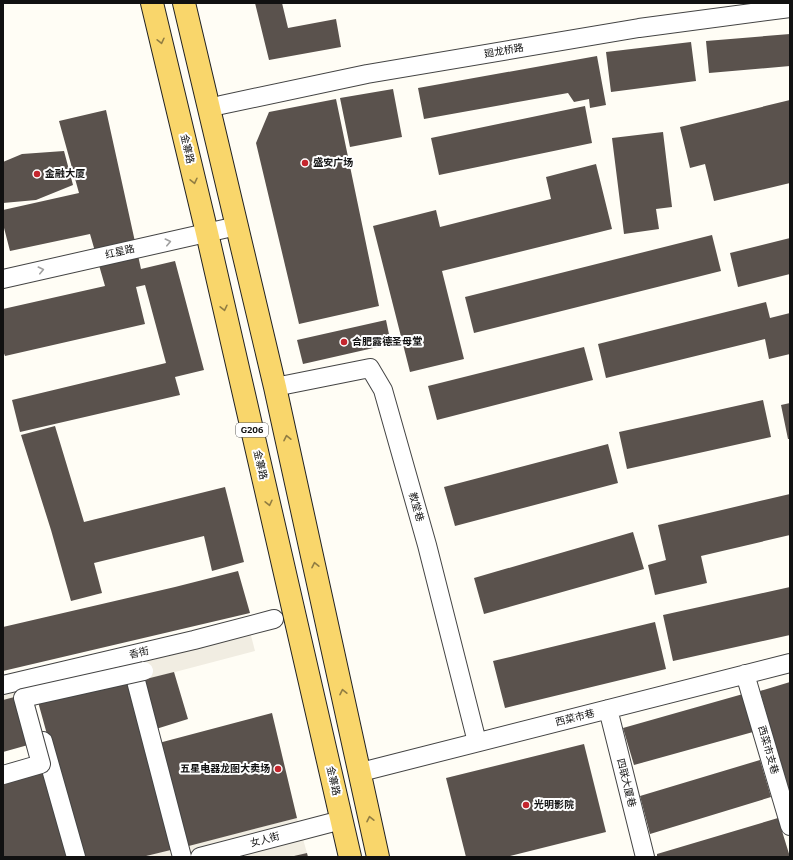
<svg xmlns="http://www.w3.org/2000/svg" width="793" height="860" viewBox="0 0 793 860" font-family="Bitter,'Noto Sans SC',serif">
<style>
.plaza{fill:#f1ede2}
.building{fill:#5a524d}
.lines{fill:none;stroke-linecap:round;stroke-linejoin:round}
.minor-casing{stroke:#444;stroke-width:20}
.major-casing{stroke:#222;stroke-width:24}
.minor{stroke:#fff;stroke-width:18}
.major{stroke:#f9d66b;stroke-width:22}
.minor-bridge-casing{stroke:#444;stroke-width:20;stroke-linecap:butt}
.minor-bridge{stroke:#fff;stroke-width:18}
.oneway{stroke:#917d42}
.oneway2{stroke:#a0a0a0}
.poi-dot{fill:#c4262e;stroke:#fff;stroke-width:1.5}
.labels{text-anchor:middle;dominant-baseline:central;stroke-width:4;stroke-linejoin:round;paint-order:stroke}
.shield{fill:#fff;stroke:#585858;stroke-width:1}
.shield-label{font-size:9px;font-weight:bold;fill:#111}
.street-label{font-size:10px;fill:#111;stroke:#fff}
.poi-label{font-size:10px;font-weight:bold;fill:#111;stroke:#fff;text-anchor:start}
</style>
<rect width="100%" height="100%" fill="#fffdf5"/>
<!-- plaza -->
<path class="plaza" d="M247,620L255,651L137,682L3,700V675Z
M297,818L307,853L292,857H141Z"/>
<!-- building -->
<path class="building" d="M255,3H282L288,28L336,19L341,47L269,60Z
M790,34V66L709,73L706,41Z
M691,42L696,81L611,92L606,52Z
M597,56L606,105L590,108L589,99L574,102L568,93L424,119L418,88Z
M393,89L402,137L350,147L340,98Z
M336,99L379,306L299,324L256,143L269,112Z
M790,100V183L714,201L705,164L690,168L680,127Z
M585,106L592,143L439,175L431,138Z
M106,110L141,269L175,261L204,370L175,377L180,395L20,432L12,400L166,363L145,285L136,287L145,324L5,356L3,351V309L105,286L90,234L10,251L3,224V210L79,193L59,121Z
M663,132L672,207L656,209L659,229L624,234L612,138Z
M64,151L73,185L36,200L3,203V162L22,154Z
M596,164L612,229L442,271L464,359L410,372L373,226L436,210L440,227L551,199L546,177Z
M712,235L721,271L474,333L465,297Z
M790,238V274L738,287L730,253Z
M766,302L770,318L790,313V354L769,359L765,339L606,378L598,344Z
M386,320L391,344L303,364L297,340Z
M584,347L593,380L437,420L428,386Z
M763,400L771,437L627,469L619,432Z
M790,403V439H788L781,405Z
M55,426L84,522L225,487L244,562L212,571L204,536L94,563L102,593L71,601L51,530L21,435Z
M608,444L618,483L455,526L444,487Z
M790,494V535L701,556L707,583L655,595L648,565L666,560L658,525Z
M633,532L644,569L484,614L474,578Z
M238,571L250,613L3,671V627L175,587Z
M790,587V635L673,661L663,615Z
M655,622L666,669L505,708L493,661Z
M131,667L179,848L142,857H81L35,691Z
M174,672L188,719L156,729L142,680Z
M790,682V795L760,691Z
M26,694L28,745L3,752V700Z
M743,694L753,732L634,765L623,728Z
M272,713L297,818L181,848L155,744Z
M584,744L606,832L506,857H466L446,778Z
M760,760L771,797L650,834L640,796Z
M44,766L70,857H3V777Z
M778,818L790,857H657V854Z
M307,853L308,857H294V856Z"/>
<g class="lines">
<defs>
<path id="minor" d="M221,105L367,74L639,28L790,8
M3,279L237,226
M275,387L370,368L383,390L427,545L477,742
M130,658L182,857
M745,674L790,826
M3,685L194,640L274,619
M608,709L645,857
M43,741L76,857
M361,772L790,663
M200,857L330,823"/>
<path id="major" d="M152,3L207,233L350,857
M184,3L275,387L378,857"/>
</defs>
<!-- minor casing -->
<use href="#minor" class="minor-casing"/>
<!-- major casing -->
<use href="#major" class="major-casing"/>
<!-- minor -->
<use href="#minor" class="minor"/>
<!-- major -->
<use href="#major" class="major"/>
<defs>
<path id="minor-bridge" d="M3,775L41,764L23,698L144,671"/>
</defs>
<!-- minor-bridge casing -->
<use href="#minor-bridge" class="minor-bridge-casing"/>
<!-- minor-bridge -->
<use href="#minor-bridge" class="minor-bridge"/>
</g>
<!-- one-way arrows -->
<defs><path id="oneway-chevron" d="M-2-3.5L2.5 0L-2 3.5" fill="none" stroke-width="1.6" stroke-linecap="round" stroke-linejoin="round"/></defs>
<g class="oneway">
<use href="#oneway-chevron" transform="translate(161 41) rotate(77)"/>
<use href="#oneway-chevron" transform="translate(194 181) rotate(77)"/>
<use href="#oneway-chevron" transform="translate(224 308) rotate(77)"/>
<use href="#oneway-chevron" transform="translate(287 438) rotate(-102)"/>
<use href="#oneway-chevron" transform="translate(269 503) rotate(77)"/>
<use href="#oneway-chevron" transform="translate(315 565) rotate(-102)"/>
<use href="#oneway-chevron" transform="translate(343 692) rotate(-102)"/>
<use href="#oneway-chevron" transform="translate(370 819) rotate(-102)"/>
</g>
<g class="oneway2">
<use href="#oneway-chevron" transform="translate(168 242) rotate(-13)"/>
<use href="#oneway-chevron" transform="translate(41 270) rotate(-13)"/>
</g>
<!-- markers -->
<g class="poi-dot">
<circle cx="305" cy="163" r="4"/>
<circle cx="37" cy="174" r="4"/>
<circle cx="344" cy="342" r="4"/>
<circle cx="278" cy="769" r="4"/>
<circle cx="526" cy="805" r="4"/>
</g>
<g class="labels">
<!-- shield labels -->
<rect class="shield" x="236" y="423" width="32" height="14" rx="3"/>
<g class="shield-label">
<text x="252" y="430">G206</text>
</g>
<!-- street labels -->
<g class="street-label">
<text transform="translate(504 51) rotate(-10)">廻龙桥路</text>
<text transform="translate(187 149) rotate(77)">金寨路</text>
<text transform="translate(120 252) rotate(-13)">红星路</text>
<text transform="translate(260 465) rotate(77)">金寨路</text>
<text transform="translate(416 507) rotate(74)">教堂巷</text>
<text transform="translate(139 653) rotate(-13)">香街</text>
<text transform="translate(575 718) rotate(-14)">西菜市巷</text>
<text transform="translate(768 750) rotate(74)">西菜市支巷</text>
<text transform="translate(333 781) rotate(77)">金寨路</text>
<text transform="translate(626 783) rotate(76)">四联大厦巷</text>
<text transform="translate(265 840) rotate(-15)">女人街</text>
</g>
<!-- poi labels -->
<g class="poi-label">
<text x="313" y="163">盛安广场</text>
<text x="45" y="174">金融大厦</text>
<text x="352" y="342">合肥露德圣母堂</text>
<text x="270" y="769" text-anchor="end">五星电器龙图大卖场</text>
<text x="534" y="805">光明影院</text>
</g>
</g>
<!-- border -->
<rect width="793" height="860" fill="none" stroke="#111111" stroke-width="8"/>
</svg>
